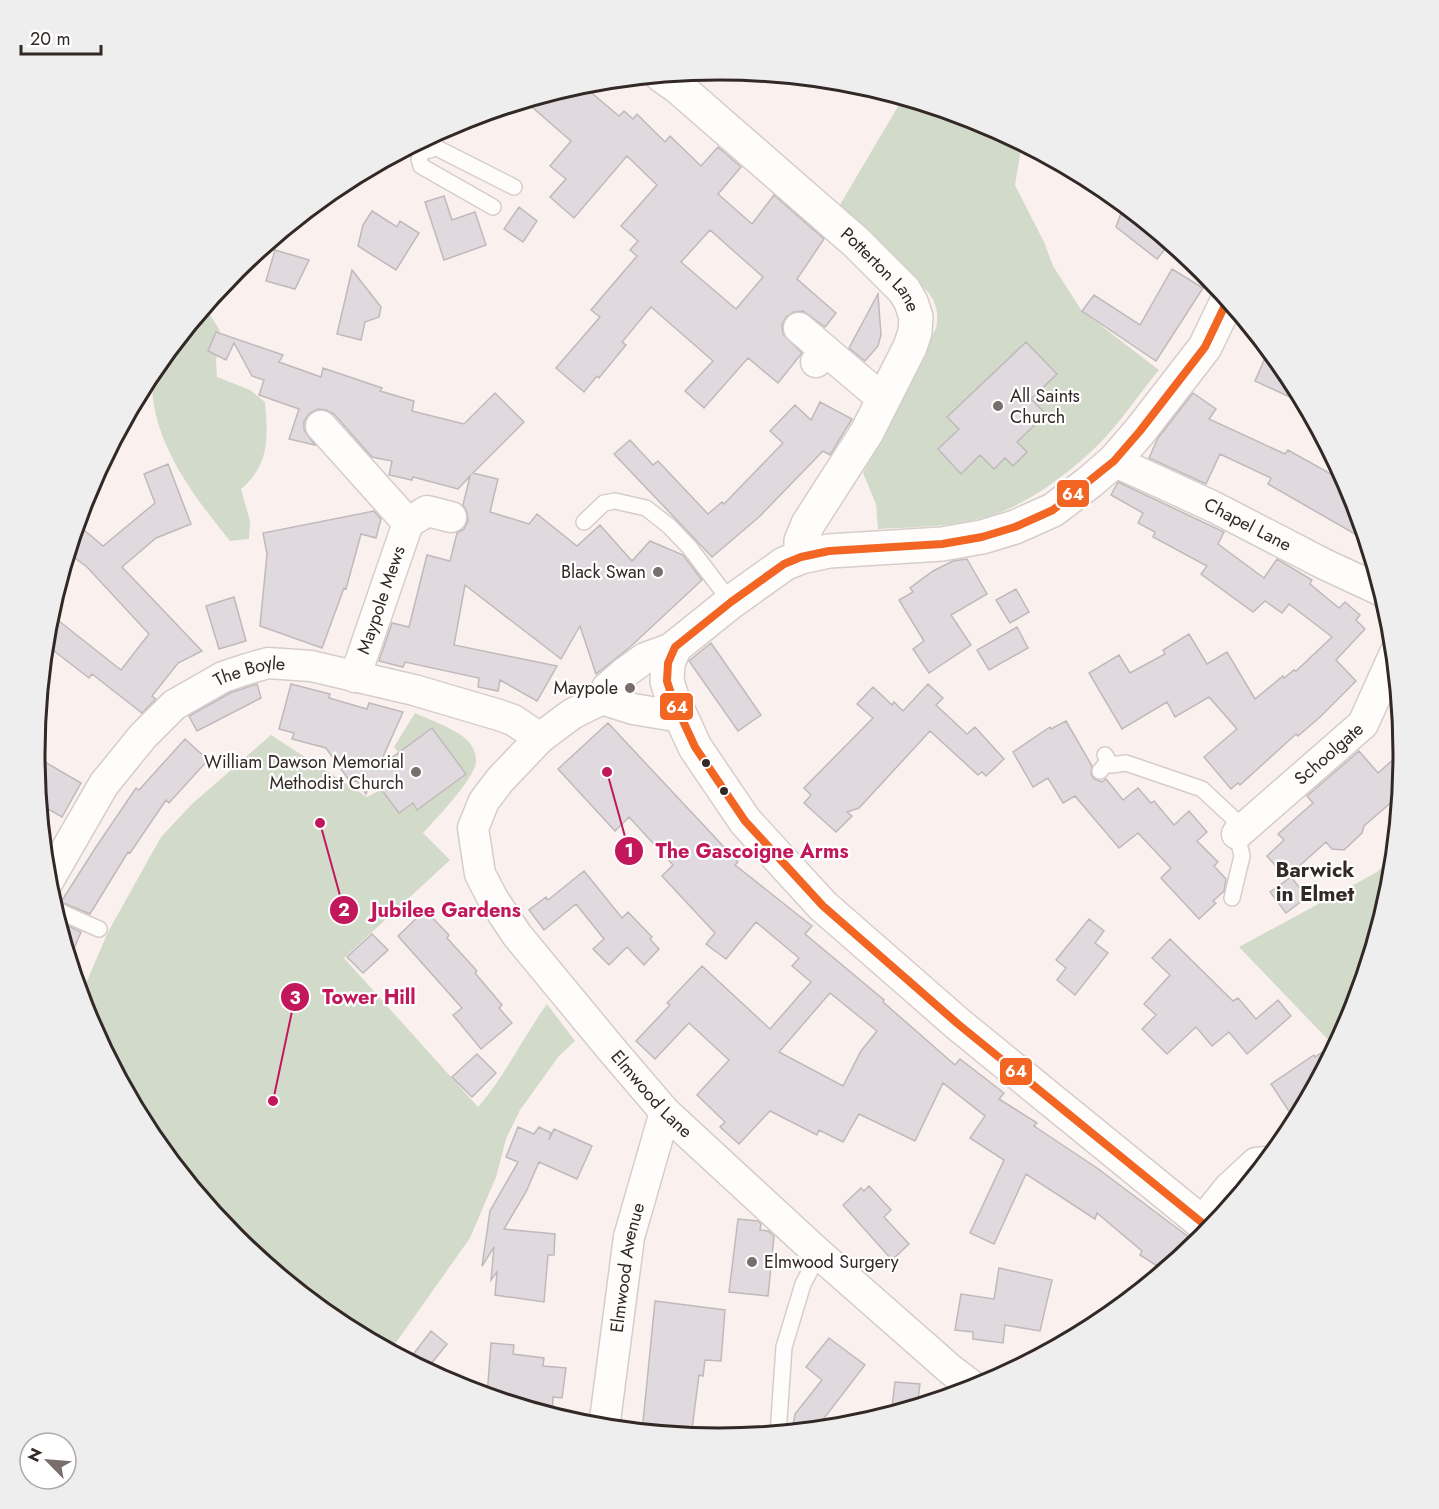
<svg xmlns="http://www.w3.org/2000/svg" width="1439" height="1509" viewBox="0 0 1439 1509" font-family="Jost,sans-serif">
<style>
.green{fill:#d2daca}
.building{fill:#e0d9dd;stroke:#c0b9bc;stroke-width:1.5;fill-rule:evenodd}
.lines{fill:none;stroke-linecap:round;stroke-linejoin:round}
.service-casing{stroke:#d6cdca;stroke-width:18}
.minor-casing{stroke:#d6cdca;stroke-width:33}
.tertiary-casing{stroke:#d6cdca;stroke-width:36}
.service{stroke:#fefdfc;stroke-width:15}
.minor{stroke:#fefdfc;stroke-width:30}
.tertiary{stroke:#fefdfc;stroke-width:33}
.bus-1-casing{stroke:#fff;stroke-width:12}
.bus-1{stroke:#f26522;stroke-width:8}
.poi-dot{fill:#786e6b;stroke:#fff;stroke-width:2}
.bus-dot{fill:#322825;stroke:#fff;stroke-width:2}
.labels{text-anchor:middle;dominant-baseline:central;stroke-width:4.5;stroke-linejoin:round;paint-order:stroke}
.street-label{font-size:18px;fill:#322825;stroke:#fff}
.poi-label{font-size:18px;fill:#322825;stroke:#fff;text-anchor:end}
.quarter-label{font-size:21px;font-weight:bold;fill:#322825;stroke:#fff}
.rim{fill:none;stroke:#322825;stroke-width:3}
.leader{fill:none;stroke:#c2185b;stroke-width:2}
.callout-dot{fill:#c2185b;stroke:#fff;stroke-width:2}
.mark-label{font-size:18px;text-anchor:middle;font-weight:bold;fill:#fff}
.callout-label{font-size:20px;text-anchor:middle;font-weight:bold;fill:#c2185b;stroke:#fff;stroke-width:4.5;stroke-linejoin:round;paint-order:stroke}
.line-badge{stroke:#fff;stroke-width:2}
.badge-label{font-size:16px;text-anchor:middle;font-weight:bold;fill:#fff}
</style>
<rect width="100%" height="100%" fill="#faf1ee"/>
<!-- green -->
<path class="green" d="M903,98L982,122L1022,143L1015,185L1044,242L1053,266L1082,311L1159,370C1139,394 1120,423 1098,445C1067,475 1025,507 983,518C949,527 913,527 878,529L876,504L863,473L936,328C939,314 937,304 928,292L838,208Z
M205,307L219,329L222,344L216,359L217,377L250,390L265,402C268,438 270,464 241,489L250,521L249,539L230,541C197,500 160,453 153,399C152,392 153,383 153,376L151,373Z
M415,713C430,720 451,727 465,738C471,743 477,753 476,763C473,780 436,819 423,833L450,860L344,958L478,1107C505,1076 523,1037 547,1004L575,1041L559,1056L520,1110L506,1139L496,1177L470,1238L390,1351L339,1324L235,1239L150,1135L87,1016L81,998L84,988L108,932L161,837L192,804L271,735L367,797L382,789L399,813L413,803L417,810L466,775L433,728L399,753L394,747Z
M1395,855L1391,888L1352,1017L1336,1048L1239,947L1377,872Z"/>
<!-- building -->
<path class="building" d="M581,84L619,116L624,111L633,119L637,114L665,142L670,136L701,166L718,147L741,167L718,194L752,224L774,195L824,239L797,279L836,313L825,327L803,311L794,312L786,317L782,325L783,334L802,353L778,383L748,358L704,408L685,391L713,361L651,307L622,342L626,345L599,378L597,376L584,392L556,368L600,317L591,310L637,256L630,250L638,241L621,226L657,185L627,156L574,218L550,197L566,179L550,166L571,141L525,101ZM710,230L763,277L736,309L681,262Z
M444,196L452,220L475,212L486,245L444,260L425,202Z
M1124,205L1170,243L1157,259L1116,227Z
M519,207L537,221L523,242L504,229Z
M372,211L397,227L400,221L419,233L396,270L358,246L363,225Z
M275,250L309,260L295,289L266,281Z
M1172,269L1203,288L1156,361L1082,311L1094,295L1140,325Z
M352,270L381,307L379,317L365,322L361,340L337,334Z
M878,294L881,335L878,346L865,361L849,348Z
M216,332L283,355L279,362L321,377L323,368L382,388L380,391L414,401L412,411L464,424L495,393L524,422L473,473L498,479L490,512L529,524L537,514L577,546L600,525L632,561L650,541L683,555L702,580L629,648L596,674L580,626L561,659L465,585L454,645L557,666L537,701L500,680L498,691L478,687L479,678L405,662L403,667L379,661L392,623L409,627L427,555L450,561L457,533L464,529L468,521L467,512L463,505L470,476L458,489L413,477L412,480L389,475L392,461L372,457L334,414L326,410L318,409L310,413L304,421V430L315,445L289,439L299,409L259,395L264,380L252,376L234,343L226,360L208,351Z
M1026,342L1057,374L1031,399L1046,414L1017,442L1027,452L1013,466L1005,458L994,469L980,455L961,474L938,449L959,429L947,417Z
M1269,349L1289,374L1305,404L1255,381Z
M1193,393L1216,409L1209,419L1285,454L1288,450L1347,483L1352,493L1367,541L1268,484L1271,478L1220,454L1206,484L1149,458L1158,438Z
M820,402L852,419L830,455L823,451L759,517L712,557L614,454L630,440L653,465L658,461L708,514L722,502L724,504L783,443L770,431L795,405L811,420Z
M168,464L191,524L156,538L122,567L202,651L178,663L152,696L156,699L142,713L92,674L89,678L45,644L48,621L50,614L121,670L138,648L149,634L87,567L68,553L77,524L103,546L155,503L144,474Z
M1118,482L1224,532L1218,544L1264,578L1277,559L1312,580L1310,584L1339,608L1345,602L1360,615L1356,620L1365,629L1336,660L1356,681L1320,717L1298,736L1296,734L1240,785L1238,783L1231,789L1204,757L1237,729L1209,697L1175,717L1167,702L1122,729L1089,673L1119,655L1130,673L1165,654L1163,650L1189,634L1207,664L1227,652L1255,699L1283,676L1284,678L1294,670L1296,671L1332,637L1289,604L1282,613L1265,601L1253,612L1201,574L1207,566L1153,537L1155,532L1138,523L1143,513L1111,495Z
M374,511L381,519L376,538L361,534L346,589L344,588L322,648L260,626L267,554L263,533Z
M967,559L987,594L951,615L971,645L929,673L913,649L924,641L899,600L913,592L910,588L933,571L953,561Z
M1016,589L1029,612L1010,623L996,600Z
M234,597L246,641L219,649L206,606Z
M1017,627L1028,648L989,670L977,650Z
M711,643L761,715L738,731L689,661Z
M257,684L261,698L197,731L189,716L230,693Z
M291,684L330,694L329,698L367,709L369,703L403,712L378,768L432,728L466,774L417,810L413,803L399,813L373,778L366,794L356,780L351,783L326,748L292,739L294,733L279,729Z
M928,684L943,698L936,705L967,734L975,727L1004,759L986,776L982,772L978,775L930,731L859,808L847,812L852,816L836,832L804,803L811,795L804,788L873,718L857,704L873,687L892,705L894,702L903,711Z
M1066,721L1092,766L1091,774L1094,779L1102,782L1106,779L1123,800L1138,788L1151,803L1154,801L1174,825L1189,811L1207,832L1197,841L1218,862L1214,866L1226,879L1224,891L1213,901L1216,903L1199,919L1161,878L1171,868L1138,833L1119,848L1075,796L1063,803L1048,778L1033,787L1013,752L1050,727L1051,729Z
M608,723L738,862L735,865L812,926L805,934L884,1000L883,1002L955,1065L960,1059L1004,1093L999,1099L1037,1123L1034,1126L1097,1168L1198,1244L1165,1271L1140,1255L1142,1251L1097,1213L1095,1219L1026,1174L994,1244L970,1233L1004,1160L970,1138L985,1116L943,1083L915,1141L859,1114L843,1142L819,1130L817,1135L770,1111L739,1144L720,1127L725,1122L697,1095L729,1060L689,1023L655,1059L636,1041L670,1005L667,1003L702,966L770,1029L811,982L792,966L799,958L756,922L726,959L706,944L715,933L662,876L673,865L629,817L615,831L558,769ZM830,993L877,1031L861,1051L843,1086L779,1052Z
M185,739L208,760L169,803L166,800L130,853L128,852L90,914L61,902L96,847L136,788L139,790Z
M1404,750L1401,794L1364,826L1362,833L1344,850L1332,849L1326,842L1286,878L1267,856L1284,840L1278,834L1313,803L1307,796L1359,751L1378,773Z
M45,762L81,783L62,817L39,804L37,777Z
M584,871L622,918L628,912L652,937L650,939L659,949L644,965L627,947L609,965L593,949L604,939L576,904L544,930L529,910L546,897L548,900Z
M1291,877L1307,897L1286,913L1270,892Z
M425,910L449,935L447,938L477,971L475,973L502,1005L499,1008L512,1023L481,1049L453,1015L462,1008L398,936Z
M1089,919L1104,931L1095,943L1108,953L1075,995L1057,980L1066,968L1056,960Z
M58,921L81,932L69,960L66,948Z
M372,934L388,950L363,973L347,957Z
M1170,939L1233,1001L1238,998L1256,1019L1278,1000L1291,1016L1247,1054L1229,1032L1212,1046L1196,1027L1167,1054L1142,1029L1156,1015L1144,1004L1170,975L1152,958Z
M1339,1041L1306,1103L1296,1122L1271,1084L1314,1055L1315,1057Z
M477,1054L496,1073L472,1097L452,1077Z
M518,1127L534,1134L539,1127L551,1133L549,1140L554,1129L592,1146L577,1179L539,1162L526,1192L504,1229L555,1234L554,1255H548L544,1302L495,1295L497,1272L491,1280L494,1247L482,1266L490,1211L518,1162L506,1157Z
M869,1186L891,1210L884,1217L909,1244L892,1260L843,1205L861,1188L864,1191Z
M738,1219L758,1221L761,1224L760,1230L768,1231L774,1236L768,1296L729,1292Z
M999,1268L1052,1280L1040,1331L1005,1325L1003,1343L973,1339V1332L955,1330L961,1294L994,1299Z
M655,1301L725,1310L721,1361L705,1360L703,1376L699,1375L691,1437L642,1432Z
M431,1331L447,1344L426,1370L408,1361Z
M829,1338L865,1365L815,1430L792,1432L795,1414L822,1380L806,1367Z
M491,1343L514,1345L513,1354L544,1358L543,1366L566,1368L562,1398L553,1397L552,1416L487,1396Z
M895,1382L920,1384L917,1407L891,1415Z"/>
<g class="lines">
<defs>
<path id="service" d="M493,207L421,166L419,159L427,143L514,187
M584,522L604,503L615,501L646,508L669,526L690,548L731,602
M1111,765L1126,763L1202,789L1233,818L1242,856L1232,898
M1100,771L1105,765H1111L1105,755
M54,909L99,929
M778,1434L784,1347L803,1284L819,1254"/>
<g id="minor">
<path d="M423,140L427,143"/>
<path d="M799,328L826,351L816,362"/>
<path d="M826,351L884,400"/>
<path d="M321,426L408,523L355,677"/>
<path id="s1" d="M1114,461L1214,507L1324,564L1382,591"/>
<path d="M408,523L427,511L451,517"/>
<path id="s2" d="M675,647L645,658L623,674L607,688L602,699L572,714L540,738L500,780L484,801L473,828L480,874L493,899L517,935L612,1050L665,1112L819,1254L951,1370L976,1389"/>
<path d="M602,699L633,709L681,717"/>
<path id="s3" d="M1237,834L1363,724L1395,653"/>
<path id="s4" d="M47,883L104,784L143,736L174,705L223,677L247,669L268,663L311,666L414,690L499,715L513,720L540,738"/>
<path d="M1201,1223L1229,1188L1256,1163L1267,1162"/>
<path id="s5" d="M604,1428L629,1237L665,1112"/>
</g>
<g id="tertiary">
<path id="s6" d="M661,75L678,87L857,243L904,290L911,302L916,317L915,332L910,347L867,432L808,524L801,541V557"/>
<path d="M1211,1230L958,1024L823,906L745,821L695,747L672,697L667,681L668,663L675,647L731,602L784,564L801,557L829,551L942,544L982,537L1015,527L1053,510L1091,481L1114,461L1140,431L1205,347L1228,299"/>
</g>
</defs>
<!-- service casing -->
<use href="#service" class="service-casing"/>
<!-- minor casing -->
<use href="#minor" class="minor-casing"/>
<!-- tertiary casing -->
<use href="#tertiary" class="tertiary-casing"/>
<!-- service -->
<use href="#service" class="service"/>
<!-- minor -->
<use href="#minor" class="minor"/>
<!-- tertiary -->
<use href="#tertiary" class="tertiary"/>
<defs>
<path id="bus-1" d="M1211,1230L958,1024L823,906L745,821L695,747L672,697L667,681L668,663L675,647L731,602L784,564L801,557L829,551L942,544L982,537L1015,527L1053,510L1114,461L1140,431L1205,347L1228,299"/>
</defs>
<!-- bus-1 casing -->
<use href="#bus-1" class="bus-1-casing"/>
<!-- bus-1 -->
<use href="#bus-1" class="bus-1"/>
</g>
<!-- markers -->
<g class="poi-dot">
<circle cx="998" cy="406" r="6"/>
<circle cx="658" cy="572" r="6"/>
<circle cx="630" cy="688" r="6"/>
<circle cx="416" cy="772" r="6"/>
<circle cx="752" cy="1262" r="6"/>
</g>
<g class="bus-dot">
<circle cx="706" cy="763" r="5"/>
<circle cx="724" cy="791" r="5"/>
</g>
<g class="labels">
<!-- street labels -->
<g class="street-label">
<text stroke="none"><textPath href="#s6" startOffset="294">Potterton Lane</textPath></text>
<text stroke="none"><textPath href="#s1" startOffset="148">Chapel Lane</textPath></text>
<text transform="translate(381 600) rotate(-71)">Maypole Mews</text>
<text stroke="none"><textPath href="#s4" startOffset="304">The Boyle</textPath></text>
<text stroke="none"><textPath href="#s3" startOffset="122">Schoolgate</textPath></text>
<text stroke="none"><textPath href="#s2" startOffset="606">Elmwood Lane</textPath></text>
<text stroke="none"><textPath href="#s5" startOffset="162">Elmwood Avenue</textPath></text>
</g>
<!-- poi labels -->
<g class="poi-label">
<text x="1010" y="396" text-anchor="start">All Saints<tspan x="1010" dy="21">Church</tspan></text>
<text x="646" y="572">Black Swan</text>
<text x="618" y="688">Maypole</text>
<text x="404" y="762">William Dawson Memorial<tspan x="404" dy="21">Methodist Church</tspan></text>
<text x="764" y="1262" text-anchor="start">Elmwood Surgery</text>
</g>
<!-- quarter labels -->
<g class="quarter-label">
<text x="1315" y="870">Barwick<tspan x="1315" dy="24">in Elmet</tspan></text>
</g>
</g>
<!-- crop -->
<path d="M0 0H1439V1509H0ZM45 754a674 674 0 1 1 1348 0a674 674 0 1 1-1348 0Z" fill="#efeeee" fill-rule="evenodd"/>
<path class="rim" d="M45 754a674 674 0 1 1 1348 0a674 674 0 1 1-1348 0Z"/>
<!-- callouts -->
<path class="leader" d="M607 772L629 851M320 823L344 910M273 1101L295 997"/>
<g class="callout-dot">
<circle cx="607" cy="772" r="6"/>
<circle cx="320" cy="823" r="6"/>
<circle cx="273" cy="1101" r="6"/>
<circle cx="629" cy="851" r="15"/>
<circle cx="344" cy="910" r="15"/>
<circle cx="295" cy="997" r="15"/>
</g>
<g class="mark-label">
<text x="629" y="857">1</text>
<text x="344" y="916">2</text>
<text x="295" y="1004">3</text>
</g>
<g class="callout-label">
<text x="752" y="858">The Gascoigne Arms</text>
<text x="446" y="917">Jubilee Gardens</text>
<text x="369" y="1004">Tower Hill</text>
</g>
<g class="line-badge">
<rect x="1056" y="479" width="34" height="29" rx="6" fill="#f26522"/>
<rect x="659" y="692" width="35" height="29" rx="6" fill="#f26522"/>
<rect x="999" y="1057" width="34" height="29" rx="6" fill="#f26522"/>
</g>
<g class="badge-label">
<text x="1073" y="500">64</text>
<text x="677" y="713">64</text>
<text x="1016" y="1077">64</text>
</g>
<!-- north arrow -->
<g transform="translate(48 1461) rotate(295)"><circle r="28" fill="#ffffff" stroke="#ada9a8" stroke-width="1.5"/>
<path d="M0-4.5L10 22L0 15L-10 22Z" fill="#786e6b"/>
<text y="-9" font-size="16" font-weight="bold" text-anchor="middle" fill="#322825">N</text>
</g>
<!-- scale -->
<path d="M21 45v9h80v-9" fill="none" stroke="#322825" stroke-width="3"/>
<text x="30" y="45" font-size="18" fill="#322825" stroke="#ffffff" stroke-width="4.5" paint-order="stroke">20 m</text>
</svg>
